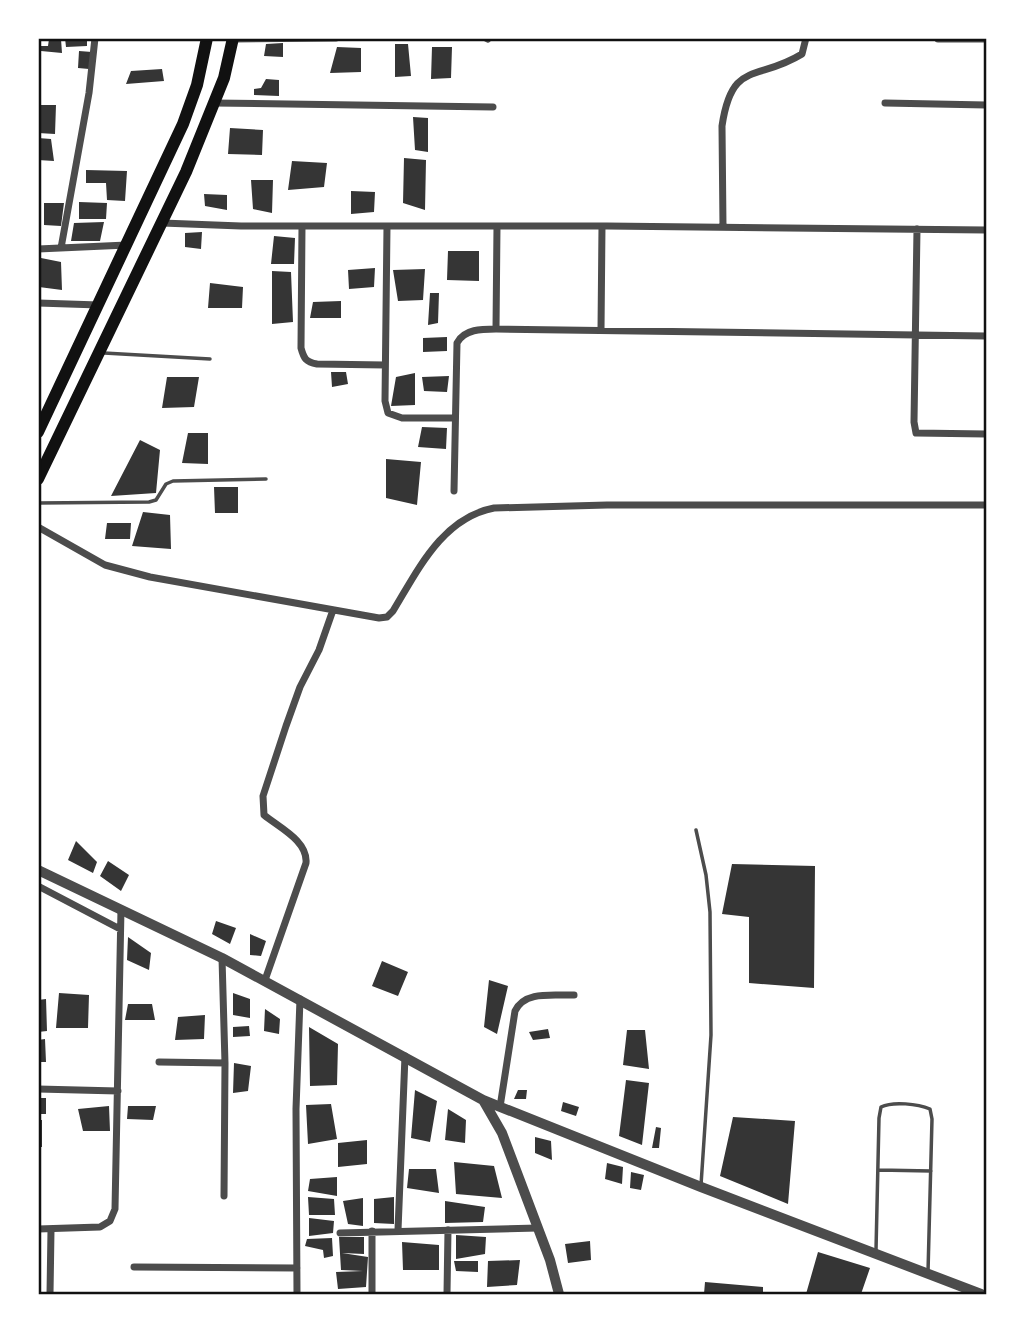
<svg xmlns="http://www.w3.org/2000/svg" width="1025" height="1333" viewBox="0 0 1025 1333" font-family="Literata,serif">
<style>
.building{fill:#353535}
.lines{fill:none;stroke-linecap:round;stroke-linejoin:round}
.service{stroke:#4c4c4c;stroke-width:3.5}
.minor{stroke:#4c4c4c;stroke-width:7}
.tertiary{stroke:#4c4c4c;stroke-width:10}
.primary{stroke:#111;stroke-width:12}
.neatline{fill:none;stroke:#111;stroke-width:2.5}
</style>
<rect width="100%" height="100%" fill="#fff"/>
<!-- building -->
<path class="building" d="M65,38H87V46L66,47Z
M49,39H61L62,53L41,51V46H48Z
M283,43V57L264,56L266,44Z
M395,44H408L411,76L395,77Z
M337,47L361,48V72L330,73Z
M432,47H452L451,78L431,79Z
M79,51L92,52L89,69L78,68Z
M162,69L164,81L126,84L131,71Z
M266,79L279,80V96L254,95V89L261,88Z
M38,105H56L55,134L38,133Z
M413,117L428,118V152L415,150Z
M230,128L263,130L262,155L228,154Z
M38,138L51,139L54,161L38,160Z
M404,158L426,160L425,210L403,203Z
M292,161L327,163L324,187L288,190Z
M86,170L127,171L125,201L107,200L106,183H86Z
M251,180H273L272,213L253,209Z
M351,191L375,192L374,212L351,214Z
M204,194L227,195V210L205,206Z
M79,202L107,203L106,219H79Z
M44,203H64L61,226L44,225Z
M104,222L100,241H71L74,223Z
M202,232L201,249L185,247V233Z
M274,236L295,238L294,264H271Z
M448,251H479V281L447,280Z
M41,258L61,262L62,290L39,287Z
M375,268L374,287L349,289L348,270Z
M425,269L423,300L398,301L393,270Z
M272,271L291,272L293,322L272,324Z
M210,283L243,287L242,308H208Z
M430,293H439L438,323L428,325Z
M341,301V318H310L313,302Z
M447,337V351L423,352V338Z
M331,372H346L348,384L332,387Z
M415,373V405L391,406L396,377Z
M449,376L447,392L424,391L422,377Z
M167,377H199L194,407L162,408Z
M422,427L447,428L446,449L418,447Z
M188,433H208V464L182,463Z
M140,440L160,450L156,493L111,496Z
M386,459L421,462L417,505L386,498Z
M214,487H238V513H215Z
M143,512L170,515L171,549L132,546Z
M107,523H131L130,539H105Z
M76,841L97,862L93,873L68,860Z
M108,861L129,875L121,891L100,876Z
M732,864L815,866L814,988L749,983V917L722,914Z
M216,921L236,928L230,944L212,934Z
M250,934L266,941L261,956L250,955Z
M128,937L151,953L149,970L127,960Z
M382,961L408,972L398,996L372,986Z
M489,980L508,986L497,1034L484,1027Z
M59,993L89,995L88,1028H56Z
M233,993L250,999V1018L233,1015Z
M46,999L47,1031L38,1032V1000Z
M128,1004H152L155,1020H125Z
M265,1009L280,1019L279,1034L264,1031Z
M205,1015L204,1039L175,1040L178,1017Z
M249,1026L250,1036L233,1037V1027Z
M309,1027L338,1044L337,1085L310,1086Z
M548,1029L550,1038L533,1040L529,1032Z
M627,1030H645L649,1069L623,1065Z
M45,1039L46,1062H38V1040Z
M234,1063L251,1066L248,1091L233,1093Z
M626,1080L649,1083L642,1145L619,1136Z
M415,1090L437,1101L430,1142L411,1138Z
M518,1090H527L526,1099H514Z
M38,1098H46V1114H38Z
M563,1102L579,1107L576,1116L561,1111Z
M331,1104L337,1139L308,1144L306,1105Z
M109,1106L110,1131H83L78,1109Z
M128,1106H156L153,1120L127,1119Z
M448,1109L466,1120L465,1143L445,1140Z
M733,1117L795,1121L788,1204L720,1176Z
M38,1120H42V1147H38Z
M656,1127L661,1128L659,1148H652Z
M535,1137L551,1141L552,1160L535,1153Z
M367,1140V1164L338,1167V1143Z
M454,1162L494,1166L502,1198L456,1194Z
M607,1163L623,1167L622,1184L605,1179Z
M409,1169H436L439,1193L407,1188Z
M631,1172L644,1175L641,1190L630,1188Z
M337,1177V1196L308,1191L310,1179Z
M308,1197L334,1199L335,1215H309Z
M394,1197V1224L374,1223V1199Z
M363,1198V1226L348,1224L343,1201Z
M445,1201L485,1207L483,1222L445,1223Z
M309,1218L334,1221L333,1233L309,1236Z
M456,1235L486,1237L485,1254L456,1259Z
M339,1237H364V1254L342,1253L368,1257L366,1287L338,1289L336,1272L363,1271L341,1270Z
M332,1238L333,1256L324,1258L323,1250L305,1246L307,1239Z
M590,1241L591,1260L568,1263L565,1244Z
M402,1242L439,1245V1270H403Z
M818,1252L870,1268L861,1294L828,1292V1294H806Z
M520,1260L517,1285L487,1287L488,1261Z
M454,1261H478V1272L456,1271Z
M705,1282L763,1287V1294H704Z"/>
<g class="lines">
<!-- service -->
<path class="service" d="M104,353L210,359
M38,503L149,502L156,500L166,484L173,481L266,479
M696,830L706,875L710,912L711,1035L701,1185
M878,1170L931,1171
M876,1250L879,1118L881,1107C893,1101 918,1104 930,1109L932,1119L928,1272"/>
<!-- minor -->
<path class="minor" d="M486,38L488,39
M233,39L336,38
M938,39H986
M213,103L493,107
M885,103L986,105
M162,223L241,226H607L986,230
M302,226L301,348C304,359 306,362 317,364L385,365
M387,226L385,401L388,413L402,418H455
M723,227L722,126C732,59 757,82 802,54L806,38
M917,229L914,422L916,433L986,434
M61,248L89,93L95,38
M38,249L127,245
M38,303L99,305
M496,329L497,226
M601,330L602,226
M454,491L457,343C464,329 482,329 496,329L986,336
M38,527L105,565L150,577L379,618L387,617L393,611C418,570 442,518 494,508L607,505H986
M38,886L120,929
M222,958L225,1063L224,1196
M265,980L306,863C308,841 280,828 264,815L263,796L286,726L300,687L319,650L333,610
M159,1062L225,1063
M38,1089L118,1091
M500,1107L515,1011C525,990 554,996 574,995
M38,1229L100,1227L110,1221L115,1209L121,909
M398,1230L405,1056
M372,1231V1294
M340,1233L538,1228
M134,1267L297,1268
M50,1294L51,1230
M297,1294L296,1109L300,999
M447,1294L448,1230"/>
<!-- tertiary -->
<path class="tertiary" d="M38,870L222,958L483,1100L502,1133L550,1260L559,1294
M483,1100L701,1187L981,1294"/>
<!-- primary -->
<path class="primary" d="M38,432L183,124L197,85L207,38
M38,479L186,172L224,78L233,38"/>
</g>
<!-- border -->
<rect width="1025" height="1333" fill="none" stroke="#ffffff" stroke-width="80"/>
<rect x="40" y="40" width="945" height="1253" class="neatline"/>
</svg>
